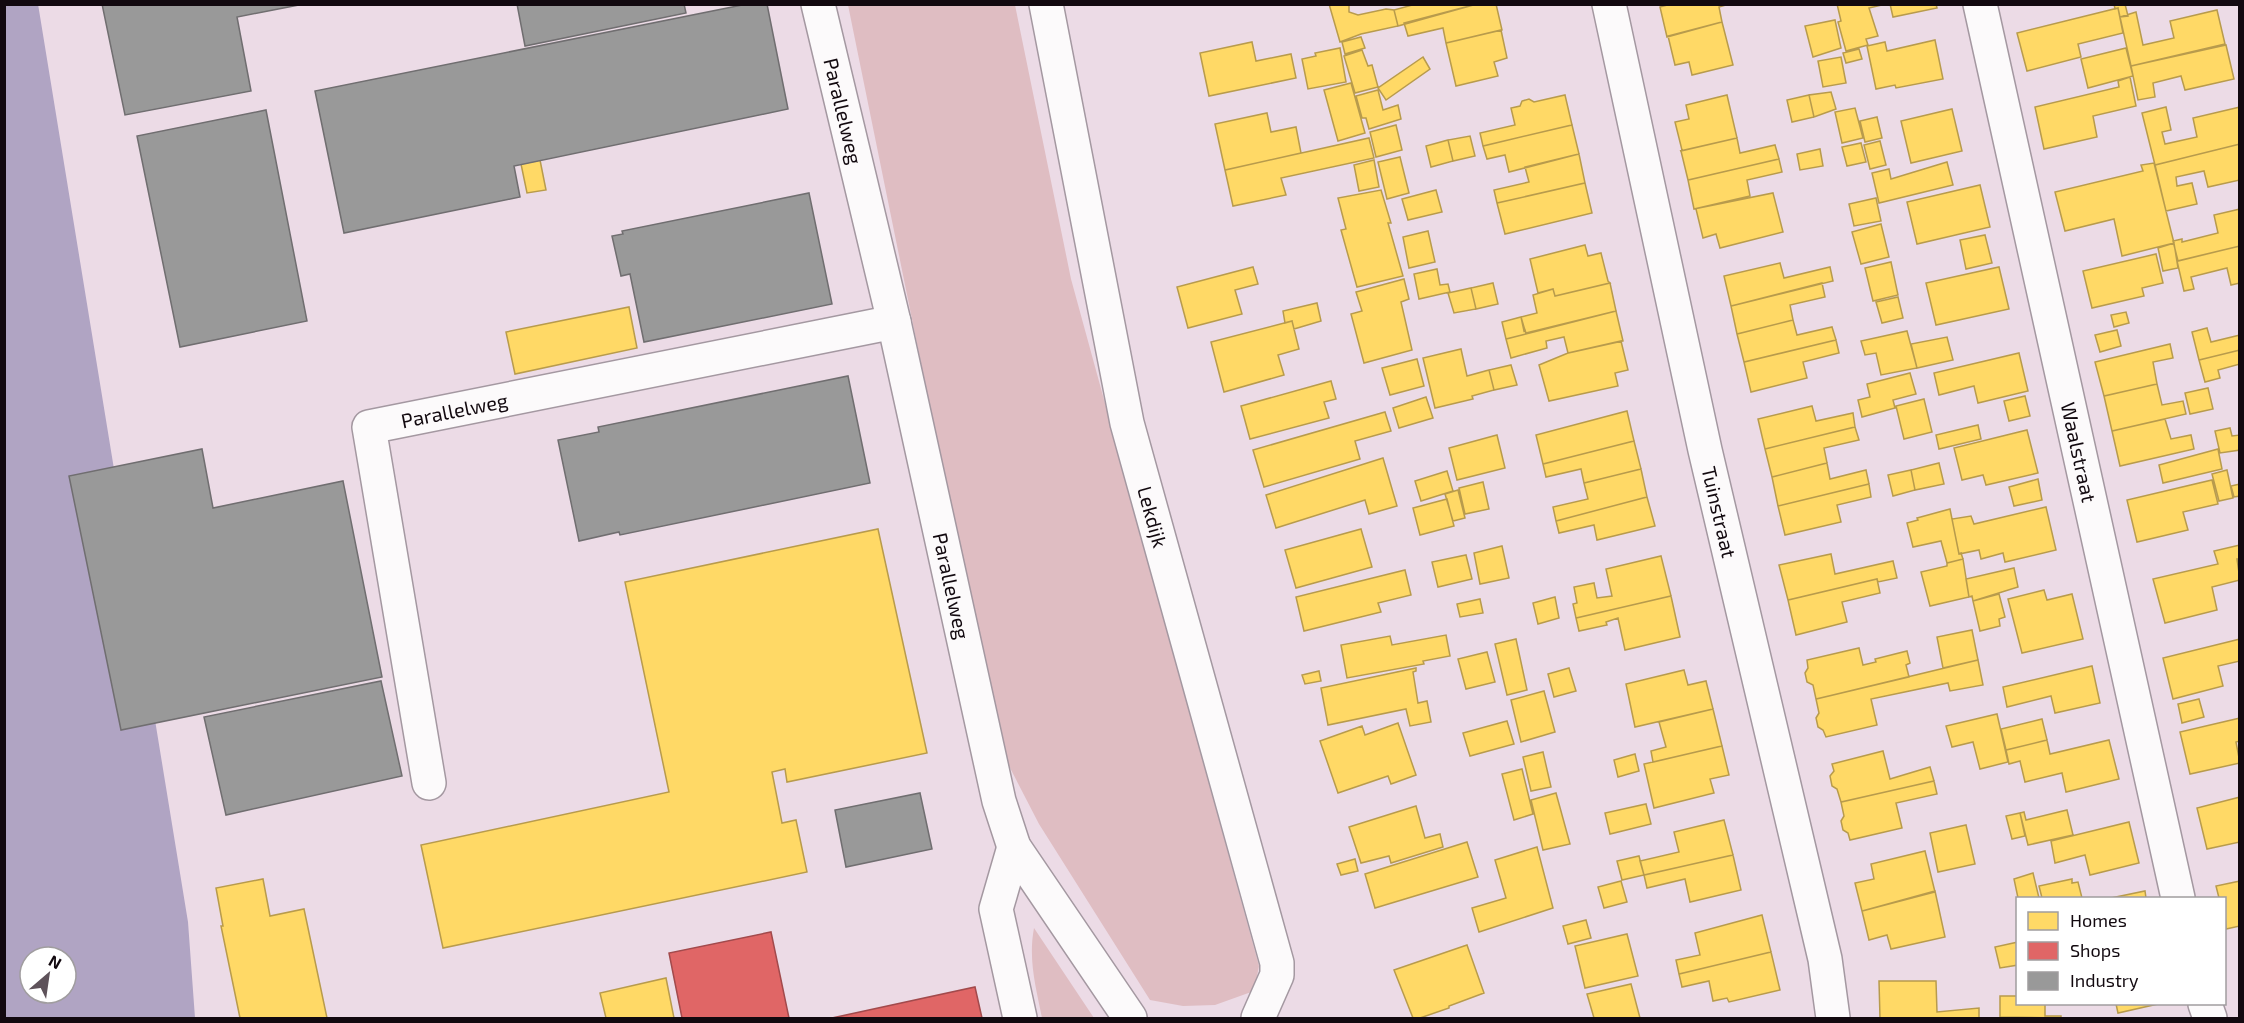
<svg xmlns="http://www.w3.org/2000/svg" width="2244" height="1023" viewBox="0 0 2244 1023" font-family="'Exo 2',sans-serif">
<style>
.green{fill:#dfbdc2}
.water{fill:#b0a4c3;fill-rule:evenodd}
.homes{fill:#ffd966;stroke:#b89b4c;stroke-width:1.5}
.shops{fill:#e06666;stroke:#a24a4c;stroke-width:1.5}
.industry{fill:#999;stroke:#706e70;stroke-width:1.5}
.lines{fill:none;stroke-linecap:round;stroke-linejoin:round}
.street-casing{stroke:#a498a1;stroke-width:36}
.street{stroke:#fcfafb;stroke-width:33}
.labels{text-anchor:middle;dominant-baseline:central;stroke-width:6;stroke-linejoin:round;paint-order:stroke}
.street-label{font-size:20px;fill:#12090f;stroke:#fff}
</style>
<rect width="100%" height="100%" fill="#ecdbe6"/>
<!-- green -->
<path class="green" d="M848,5H1015L1071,279L1259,966L1254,991L1215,1005L1183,1006L1150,1000L1039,824L1007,762L967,589Z
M1034,928L1094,1018H1042C1036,987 1028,960 1034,928Z"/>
<!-- water -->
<path class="water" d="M38,4L188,922L195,1018H5L4,5ZM30,957H66V993H30Z"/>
<!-- homes -->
<path class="homes" d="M1329,4H1349V12L1358,15L1386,9L1394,10L1398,26L1361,34L1340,42Z
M1477,4L1398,26L1394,10L1416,4Z
M1477,4H1496L1502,30L1446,43L1443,28L1408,36L1404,23Z
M1671,4H1729L1719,7L1722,22L1667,37L1660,7Z
M1837,4H1886L1869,8L1878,36L1866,39L1868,45L1846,51L1838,22L1841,21Z
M1890,4H1936L1937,8L1893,17Z
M2114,4H2125L2128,16L2120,17L2118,8L2115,9Z
M2118,8L2123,33L2078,44L2081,57L2027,71L2017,33Z
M2217,10L2225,44L2131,66L2120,17L2136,12L2143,45L2174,38L2170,21Z
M1835,20L1841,48L1813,57L1805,26Z
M1722,22L1733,65L1692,75L1689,62L1675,65L1668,36Z
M1501,30L1507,58L1494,62L1498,76L1456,86L1446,43Z
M1361,37L1365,48L1345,54L1342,42Z
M1935,40L1943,79L1896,88L1895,85L1876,89L1867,46L1885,42L1887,51Z
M1252,42L1256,61L1291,54L1296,78L1209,96L1200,53Z
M2226,45L2234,79L2185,90L2181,76L2153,83L2155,97L2138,100L2131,66Z
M1340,48L1346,82L1308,89L1302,59L1316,56L1315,53Z
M2126,48L2133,76L2088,88L2081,59Z
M1859,49L1862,59L1846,63L1843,53Z
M1362,50L1368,66L1372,65L1378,87L1355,93L1344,56Z
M1423,57L1430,69L1386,100L1378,88Z
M1841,57L1846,83L1823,87L1818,61Z
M2130,77L2136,106L2093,116L2097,137L2044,149L2035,107L2119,87L2118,81Z
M1351,83L1365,133L1338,141L1324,90Z
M1378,90L1383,110L1398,105L1401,119L1369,129L1366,118H1362L1356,96Z
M1831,92L1836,109L1814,117L1809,95Z
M1565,95L1572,125L1483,146L1480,133L1515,125L1511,108L1520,106L1522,101L1529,99L1534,102Z
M1727,95L1737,138L1680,151L1682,150L1675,122L1689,119L1686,105Z
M1809,95L1814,117L1792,122L1787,100Z
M2166,107L2171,130L2162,132L2165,144L2197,137L2193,118L2240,107V144L2155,165L2142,113Z
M1855,108L1863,138L1842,143L1835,112Z
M1952,109L1962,151L1911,163L1901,121Z
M1267,113L1271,132L1296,127L1301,153L1225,170L1215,124Z
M1877,117L1882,138L1865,142L1860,121Z
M1396,125L1402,150L1376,157L1370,132Z
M1572,125L1579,154L1509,172L1505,155L1487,159L1483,146Z
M1470,136L1475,156L1453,161L1448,140Z
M1369,138L1374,158L1281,178L1286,195L1233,206L1225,170Z
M1737,138L1740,153L1775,145L1779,159L1688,180L1681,151Z
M1448,140L1453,161L1431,167L1426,146Z
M1880,141L1886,165L1870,169L1864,145Z
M1861,143L1866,162L1847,166L1842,147Z
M2240,144V180L2208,187L2204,171L2176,177L2177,186L2192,183L2197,204L2166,211L2155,165Z
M1820,149L1823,166L1800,170L1797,154Z
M1579,154L1585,183L1497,203L1494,190L1529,182L1525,167Z
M1400,157L1409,193L1387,199L1378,162Z
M1779,159L1782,172L1747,180L1750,196L1694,209L1688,180Z
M540,160L546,190L527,193L521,164Z
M1374,160L1379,187L1359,191L1354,165Z
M1947,162L1953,185L1879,203L1872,173L1889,169L1891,179Z
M2154,163L2174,243L2122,256L2114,219L2065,231L2055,192L2143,171L2141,165Z
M1585,183L1592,213L1505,234L1497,203Z
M1980,185L1990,227L1917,244L1907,202Z
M1381,190L1391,223H1388L1403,276L1357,287L1341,230L1346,229L1338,198Z
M1436,190L1442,212L1408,220L1402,199Z
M1773,193L1783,232L1720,248L1716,234L1703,238L1696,209H1694Z
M1876,198L1881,221L1854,226L1849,204Z
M2240,209V246L2178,261L2173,241L2182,239V242L2218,233L2214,215Z
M1881,224L1889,257L1861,264L1852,232Z
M1428,231L1435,262L1409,268L1403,237Z
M1985,235L1992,263L1966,269L1960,240Z
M2174,243L2178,268L2163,271L2158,248Z
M1585,245L1588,256L1601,253L1608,281L1610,283L1555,296L1553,289L1538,293L1530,259Z
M2240,246V283L2231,285L2227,268L2191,277L2194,289L2184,291L2177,261Z
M2156,254L2163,283L2142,288L2144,296L2092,308L2083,271Z
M1891,262L1898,295L1873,301L1865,268Z
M1780,263L1784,278L1830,267L1833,281L1731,306L1724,276Z
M1253,267L1258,284L1235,290L1242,314L1188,328L1177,287Z
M1999,267L2009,309L1936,325L1926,283Z
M1437,269L1440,285L1448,284L1450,292L1419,299L1414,274Z
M1404,279L1409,299L1401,302L1412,350L1364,363L1351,314L1362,311L1356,292Z
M1493,283L1498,304L1476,309L1471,288Z
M1610,283L1616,311L1526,333L1525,330L1524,331L1521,317L1537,313L1533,295L1553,289L1555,296Z
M1822,283L1825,297L1790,305L1793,320L1737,334L1731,306Z
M1471,288L1476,309L1454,313L1448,293Z
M1898,297L1903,318L1882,323L1876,302Z
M1317,303L1321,321L1294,329L1292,321L1285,323L1283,311Z
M629,307L637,348L515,374L506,332Z
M1616,311L1623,341L1568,353L1564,337L1546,341L1547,348L1511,358L1506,339Z
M2126,312L2129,323L2114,327L2111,315Z
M1521,317L1526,334L1506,339L1502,322Z
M1793,320L1797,335L1832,327L1836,340L1744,362L1737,334Z
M1292,321L1299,349L1278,355L1284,375L1224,392L1211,342Z
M2207,328L2211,342L2240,335V350L2199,360L2192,332Z
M2117,330L2121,346L2100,352L2095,335Z
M1907,331L1917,368L1881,375L1876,353L1865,355L1861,341Z
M1947,337L1953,360L1917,368L1911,344Z
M1836,340L1839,353L1803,362L1807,378L1751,392L1744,362Z
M1621,341L1628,370L1615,373L1618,386L1549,401L1539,365L1568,353Z
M2170,344L2173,358L2153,362L2157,384L2104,396L2095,362Z
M1461,349L1467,376L1489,370L1494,390L1472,396L1473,399L1435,408L1423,358Z
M2240,350V364L2218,370L2220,378L2205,382L2199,360Z
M2019,353L2028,391L1978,403L1974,386L1939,395L1934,373Z
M1417,359L1424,386L1390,395L1382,368Z
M1511,365L1517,385L1494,390L1489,370Z
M1910,373L1916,394L1893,400L1895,408L1862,417L1858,400L1870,397L1867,384Z
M1331,381L1336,399L1324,402L1329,418L1250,439L1241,406Z
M2157,384L2162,405L2183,401L2186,414L2112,431L2104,396Z
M2208,388L2213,409L2190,414L2185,393Z
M2025,396L2030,416L2009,421L2004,401Z
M1426,397L1433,418L1399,428L1393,408Z
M1924,399L1932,432L1904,439L1896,406Z
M1812,406L1816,421L1853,413L1855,427L1765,449L1758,419Z
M1627,411L1634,441L1543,464L1536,435Z
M1385,412L1391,431L1355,441L1360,459L1264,487L1253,450Z
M2165,419L2171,439L2191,435L2194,449L2120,466L2112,431Z
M1978,425L1981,439L1939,449L1936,435Z
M1855,427L1859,440L1824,448L1827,463L1772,477L1765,449Z
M2230,428L2232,436L2240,435V450L2220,453L2215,431Z
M2027,430L2038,473L1986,485L1983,475L1962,480L1954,448Z
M1497,435L1505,468L1457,480L1449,448Z
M1634,441L1641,469L1584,483L1581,469L1546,477L1543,464Z
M2218,449L2222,469L2163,483L2159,465Z
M1383,458L1397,506L1369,514L1365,500L1276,528L1266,495Z
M1827,463L1830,479L1866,470L1869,484L1778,506L1772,477Z
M1939,463L1944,484L1915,490L1911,470Z
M1641,469L1647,497L1556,521L1553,507L1588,499L1584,483Z
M1911,470L1915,490L1893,496L1888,475Z
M2227,470L2233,498L2219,501L2212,474Z
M1447,471L1453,491L1421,501L1415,481Z
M2038,479L2042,500L2014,506L2009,487Z
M2212,480L2218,504L2183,512L2188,530L2137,542L2127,500Z
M1483,482L1489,509L1465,514L1459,488Z
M1869,484L1871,497L1837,505L1841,522L1785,535L1778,506Z
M2240,484V496L2234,497L2231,486Z
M1458,490L1465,518L1453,521L1445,494Z
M1647,497L1655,526L1597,540L1594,525L1559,533L1556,521Z
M1447,499L1454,526L1420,535L1413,508Z
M2046,507L2056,550L2005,562L2003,553L1981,559L1979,550L1959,554L1952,519L1971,516L1974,524Z
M1950,509L1959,554L1961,553L1963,559L1947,563L1941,541L1913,547L1907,523L1918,520L1917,518Z
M878,529L927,753L787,782L785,769L772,772L782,823L796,820L807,872L443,948L421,845L669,792L625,582Z
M1361,529L1372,567L1296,588L1285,550Z
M2240,545V559H2237L2240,580L2212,587L2217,610L2165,623L2153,579L2218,564L2214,551Z
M1502,546L1509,578L1480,584L1474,553Z
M1831,554L1835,574L1893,561L1897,578L1878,582L1877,579L1788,600L1779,565Z
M1466,555L1472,579L1438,587L1432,562Z
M1661,556L1671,596L1576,618L1573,604L1577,603L1574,587L1594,583L1597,598L1612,596L1606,569Z
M1963,559L1969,597L1930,606L1921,572L1947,566V563Z
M2014,568L2018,587L1973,601L1972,596L1969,597L1966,579Z
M1405,570L1411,595L1378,603L1381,612L1304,631L1296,597Z
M1877,579L1880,593L1842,602L1847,622L1796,635L1788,600Z
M2044,590L2047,600L2072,594L2083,639L2022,653L2008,599Z
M1999,594L2005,617L1999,619L2000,626L1980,631L1973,601Z
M1671,596L1680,637L1625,650L1618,618L1606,622L1607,625L1579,631L1576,618Z
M1555,597L1559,618L1538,624L1533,603Z
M1480,599L1483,613L1460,617L1457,604Z
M1972,630L1978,660L1943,668L1937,637Z
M1446,635L1450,656L1423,661L1424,664L1347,678L1341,645L1390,636L1392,645Z
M1516,639L1527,690L1507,695L1495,644Z
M2240,639V661L2218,666L2223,686L2173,699L2163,658Z
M1859,648L1863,665L1876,662L1875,659L1907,651L1910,663L1906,665L1909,677L1816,699L1813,685L1807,682L1805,673L1808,668L1807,660Z
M1487,652L1495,682L1466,689L1458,659Z
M1978,660L1983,685L1950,691L1948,683L1871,699L1877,725L1826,737L1823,730L1818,727L1816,718L1819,713L1816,699Z
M2092,666L2100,703L2055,713L2051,696L2007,707L2003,687Z
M1416,668V671L1413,672L1418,703L1427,701L1431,722L1410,726L1406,709L1328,725L1321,688Z
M1569,668L1576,691L1554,697L1548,674Z
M1684,670L1688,685L1706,681L1713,709L1635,727L1626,684Z
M1319,671L1321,681L1305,684L1302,675Z
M1544,691L1555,732L1521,742L1511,700Z
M2199,699L2204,717L2182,723L2178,704Z
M1713,709L1722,746L1653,762L1651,751L1666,747L1659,722Z
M1997,714L2008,762L1980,769L1973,742L1952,747L1946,726Z
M2240,718V741L2236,742L2240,763L2190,774L2180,732Z
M2042,719L2047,740L2006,750L2001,729Z
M1507,721L1514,744L1470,756L1463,733Z
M1398,723L1416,775L1391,784L1388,776L1338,793L1320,741L1362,726L1365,735Z
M2047,740L2050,754L2109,740L2119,779L2066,792L2062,773L2025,782L2020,761L2009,764L2006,750Z
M1722,746L1729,775L1710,779L1714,793L1654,808L1644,764Z
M1883,751L1890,779L1930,767L1934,781L1841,802L1837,789L1832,786L1830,776L1834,771L1832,764Z
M1543,752L1551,787L1531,791L1523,757Z
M1635,754L1639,771L1618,777L1614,760Z
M1522,769L1533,814L1514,820L1502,774Z
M1934,781L1937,794L1896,803L1902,828L1850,840L1848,833L1843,830L1841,821L1844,816L1841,802Z
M1556,793L1570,844L1543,850L1531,800Z
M2240,797V842L2207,849L2197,808Z
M1646,804L1651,824L1610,834L1605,813Z
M1416,806L1425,838L1440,834L1443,847L1391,863L1389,856L1361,863L1349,827Z
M2067,810L2073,835L2028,845L2020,813L2024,812L2026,820Z
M2020,813L2025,836L2012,839L2006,816Z
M1724,820L1733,855L1644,875L1640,861L1679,852L1674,832Z
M2129,822L2139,863L2090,875L2085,855L2055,863L2051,841Z
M1966,825L1975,864L1938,872L1930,833Z
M1467,842L1478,877L1375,908L1365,874Z
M1537,847L1553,908L1479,932L1472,908L1506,898L1495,860Z
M1925,851L1935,892L1862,911L1855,883L1874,879L1871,864Z
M1733,855L1741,890L1690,902L1685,879L1647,888L1644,875Z
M1639,856L1644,875L1622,880L1617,861Z
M1355,859L1358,871L1341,875L1337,864Z
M2033,873L2039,898H2018L2014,879Z
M263,879L270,916L304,909L327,1018H240L221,926H223L216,888Z
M2072,879V883L2078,882L2082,898H2042L2039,886Z
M1621,881L1627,902L1604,908L1598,887Z
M2240,881V926L2226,929L2224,898H2219L2216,886Z
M1935,891L1945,937L1891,949L1887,935L1869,940L1862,911Z
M2145,891L2146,898H2111Z
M1762,915L1771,952L1679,974L1676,960L1700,955L1695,933Z
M1586,920L1591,938L1568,944L1563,926Z
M1627,934L1638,976L1585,988L1575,946Z
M2018,942V965L2000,968L1995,947Z
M1467,945L1484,993L1449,1006V1008L1420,1018H1413L1394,970Z
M1771,952L1780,990L1729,1002L1727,998L1713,1001L1709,981L1682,987L1679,974Z
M666,978L674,1018H606L600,993Z
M1879,981H1936L1937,1012L1979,1008V1018H1880Z
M1631,984L1640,1018H1594L1587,994Z
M2000,996H2018V1004H2045V1016H2061V1018L2000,1017Z
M2116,1004H2158L2118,1013Z"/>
<!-- shops -->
<path class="shops" d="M771,932L789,1018H682L669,953Z
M975,987L982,1018H832Z"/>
<!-- industry -->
<path class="industry" d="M102,4H304L237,17L251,91L125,115Z
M517,4H684L686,13L525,46Z
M747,4H767L788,109L514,166L520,197L344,233L315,91Z
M266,110L307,321L180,347L137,136Z
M809,193L832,304L644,342L630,274L621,276L612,236L623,234L622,231Z
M848,376L870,483L620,535L619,532L579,541L558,440L599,432L598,427Z
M202,449L213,508L343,481L382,677L121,730L69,476Z
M381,681L402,776L226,815L204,717Z
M920,793L932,849L846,867L835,810Z"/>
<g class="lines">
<defs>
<g id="street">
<path id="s1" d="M818,4L894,322L999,801L1014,847L1130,1018"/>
<path id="s2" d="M1046,4L1127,423L1277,963V975L1258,1018"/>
<path id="s3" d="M1609,4L1705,450L1825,959L1833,1018"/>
<path id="s4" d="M1980,4L2178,898"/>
<path id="s5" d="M429,783L369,427L894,322"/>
<path d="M1014,847L996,909L1020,1018"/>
<path d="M2205,1004L2210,1018"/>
</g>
</defs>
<!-- street casing -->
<use href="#street" class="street-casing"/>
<!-- street -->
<use href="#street" class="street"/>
</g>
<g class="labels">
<!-- street labels -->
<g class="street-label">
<text stroke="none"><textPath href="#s1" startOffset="110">Parallelweg</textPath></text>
<text stroke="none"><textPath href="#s5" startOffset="448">Parallelweg</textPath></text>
<text stroke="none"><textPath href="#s4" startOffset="459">Waalstraat</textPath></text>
<text stroke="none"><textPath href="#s3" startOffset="520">Tuinstraat</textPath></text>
<text stroke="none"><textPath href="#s2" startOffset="524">Lekdijk</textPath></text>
<text stroke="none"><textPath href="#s1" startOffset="597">Parallelweg</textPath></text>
</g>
</g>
<!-- border -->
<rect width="2244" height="1023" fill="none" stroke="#12090f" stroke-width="12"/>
<!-- legend -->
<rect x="2016" y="897" width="210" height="108" fill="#ffffff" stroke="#a09d9f" stroke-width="1.5"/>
<rect x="2028" y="912" width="30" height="18" fill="#ffd966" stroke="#a09d9f" stroke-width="1.5"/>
<text x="2070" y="927" font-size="18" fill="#12090f">Homes</text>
<rect x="2028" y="942" width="30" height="18" fill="#e06666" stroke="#a09d9f" stroke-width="1.5"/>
<text x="2070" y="957" font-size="18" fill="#12090f">Shops</text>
<rect x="2028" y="972" width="30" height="18" fill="#999999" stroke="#a09d9f" stroke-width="1.5"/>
<text x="2070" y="987" font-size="18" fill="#12090f">Industry</text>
<!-- north arrow -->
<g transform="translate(48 975) rotate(29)"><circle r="28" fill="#ffffff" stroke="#a09d9f" stroke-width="1.5"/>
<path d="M0-4.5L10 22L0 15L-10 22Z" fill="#5e525a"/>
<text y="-9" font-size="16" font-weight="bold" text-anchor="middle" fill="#12090f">N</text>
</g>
</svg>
